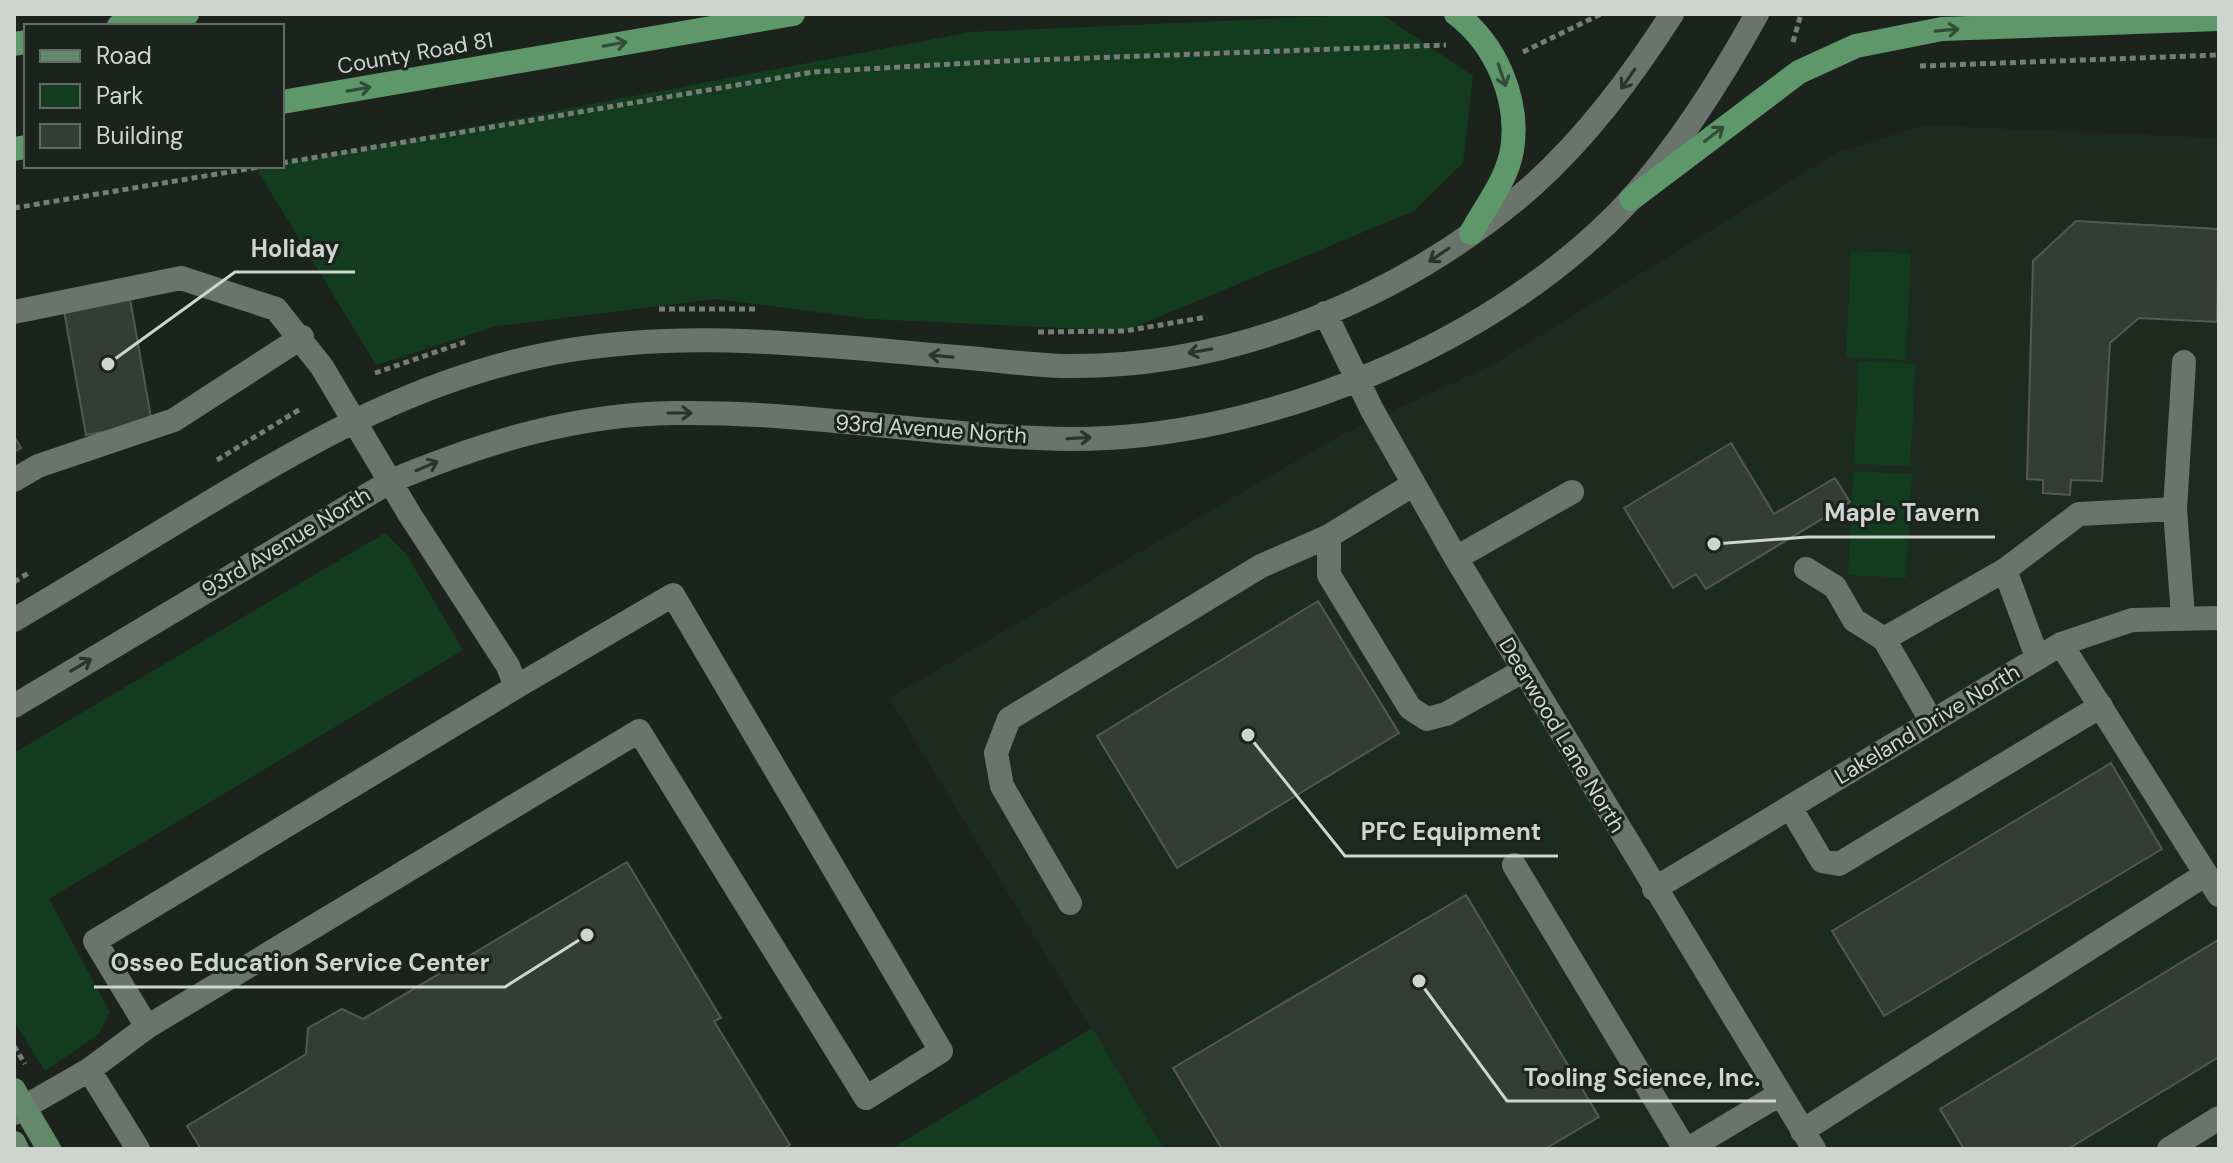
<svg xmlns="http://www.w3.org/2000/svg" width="2233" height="1163" viewBox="0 0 2233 1163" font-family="'DM Sans',sans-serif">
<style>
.built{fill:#1d2a1f}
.green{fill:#133b1e}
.building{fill:#343c35;stroke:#515952;stroke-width:2}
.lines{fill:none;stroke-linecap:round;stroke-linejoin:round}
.path{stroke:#767c77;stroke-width:5;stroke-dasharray:6 4;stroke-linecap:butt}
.minor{stroke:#6a736c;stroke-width:24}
.major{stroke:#63896a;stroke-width:24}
.highway{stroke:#5e9769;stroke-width:24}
.oneway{stroke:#334c38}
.oneway2{stroke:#2c332d}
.labels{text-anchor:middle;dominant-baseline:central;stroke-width:6;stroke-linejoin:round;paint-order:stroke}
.street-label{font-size:22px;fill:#cfd4d0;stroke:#1c231d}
.leader{fill:none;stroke:#cfd4d0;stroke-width:3}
.callout-dot{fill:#cfd4d0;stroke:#1c231d;stroke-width:3}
.callout-label{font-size:24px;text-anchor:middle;font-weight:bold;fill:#cfd4d0;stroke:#1c231d;stroke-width:6;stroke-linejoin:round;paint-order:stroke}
</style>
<rect width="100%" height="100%" fill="#1c231d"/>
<!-- built -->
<path class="built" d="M1923,125L2219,138V1149H1164L889,698L1339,436L1496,363L1836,153Z"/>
<!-- green -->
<path class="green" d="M1381,14L1473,76L1463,163L1414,211L1125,331L870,319L715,299L497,326L376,365L256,168L282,166V163L971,32Z
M1851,251L1911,253L1906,360L1846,357Z
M1859,361L1916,364L1910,466L1854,464Z
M1853,471L1912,474L1906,578L1848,575Z
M385,533L407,555L463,650L49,899L110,1012L99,1034L45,1071L14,1021V753Z
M1092,1028L1164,1149H891Z"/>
<!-- building -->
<path class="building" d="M2076,221L2219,229L2217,322L2139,318L2110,343L2102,481L2071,480L2070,495L2043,493V480L2027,479L2033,261Z
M129,293L152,423L86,435L63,305Z
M14,436L21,448L14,452Z
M1731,443L1774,514L1835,478L1850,502L1706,589L1696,574L1673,588L1624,508Z
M1318,601L1399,733L1177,868L1097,736Z
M2111,763L2162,849L1884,1016L1832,931Z
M627,862L721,1018L714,1021L790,1145L783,1149H201L187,1126L306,1054L308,1028L342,1009L363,1019Z
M1466,895L1599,1117L1545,1149H1222L1173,1068Z
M2218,940L2219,1057L2068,1149H1964L1940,1109Z"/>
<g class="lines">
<!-- path -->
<path class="path" d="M1793,42L1801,14
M1523,52L1601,14
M1920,66L2219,55
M282,163L813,72L1006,61L1446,45
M14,208L265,166
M659,309H757
M1038,332L1125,331L1207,317
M375,373L465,342
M217,460L302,408
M14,582L30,572
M14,1046L25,1064"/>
<!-- minor -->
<path class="minor" d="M14,312L181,278L276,309L322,367L410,515L508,666L516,687L673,595L941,1051L866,1098L639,731L147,1027L89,1070
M1325,313L1372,410L1456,558L1814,1149
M14,480L38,466L174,420L302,337
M1414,484L1329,536V575L1410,708L1427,719L1446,714L1523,671
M1456,558L1572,492
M1806,569L1835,587L1854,620L1884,639
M2183,617L2175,509L2184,362
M14,620C78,582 142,543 205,505C316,438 424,377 553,353C692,327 831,347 970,358C1001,361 1032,365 1063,366C1232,369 1405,297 1531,187C1587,137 1632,76 1672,14
M2061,644L2219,895
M2037,657L2005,570L2079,514L2175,509
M14,706L391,481C482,443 575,414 675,413C807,411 937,437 1069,439C1264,440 1499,343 1631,199C1681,143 1721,79 1757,14
M1932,722L1884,639L2005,570
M1790,807L1822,861L1839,864L2101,706
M1514,865L1685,1149
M1654,889L2061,644L2132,620L2219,618
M1070,903L1002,786L996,753L1009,719L1261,566L1329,536
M147,1027L95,941L516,687
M14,1113L89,1070L138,1149
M1802,1131L2206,874
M1688,1149L1780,1094
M2169,1149L2219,1118"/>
<!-- major -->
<path class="major" d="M14,1090L49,1149
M14,1143L17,1149"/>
<!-- highway -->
<path class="highway" d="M1456,14C1496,44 1520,100 1512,150C1507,180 1485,207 1471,233
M119,26L187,14
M14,44L26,42
M282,102L793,14
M14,149L26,147
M1631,199L1799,72L1856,46L1942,29L2219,19"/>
</g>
<!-- one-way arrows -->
<defs><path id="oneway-shaft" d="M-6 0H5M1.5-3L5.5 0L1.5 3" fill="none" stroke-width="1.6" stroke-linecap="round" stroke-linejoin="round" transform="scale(2)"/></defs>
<g class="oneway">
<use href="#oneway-shaft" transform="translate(1947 30) rotate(-5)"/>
<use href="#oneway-shaft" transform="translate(615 44) rotate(-10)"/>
<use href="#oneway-shaft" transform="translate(1502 75) rotate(71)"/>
<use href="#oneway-shaft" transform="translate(359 89) rotate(-10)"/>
<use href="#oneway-shaft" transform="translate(1714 134) rotate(-38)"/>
</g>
<g class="oneway2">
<use href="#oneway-shaft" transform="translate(1628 79) rotate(125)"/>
<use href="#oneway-shaft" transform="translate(1439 255) rotate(146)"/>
<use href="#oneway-shaft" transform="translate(1200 351) rotate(170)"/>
<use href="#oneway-shaft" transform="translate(941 356) rotate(-175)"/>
<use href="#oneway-shaft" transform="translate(680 413)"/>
<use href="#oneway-shaft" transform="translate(1079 438) rotate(-3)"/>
<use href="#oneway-shaft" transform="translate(427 466) rotate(-23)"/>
<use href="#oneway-shaft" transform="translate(81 665) rotate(-31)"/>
</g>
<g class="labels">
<!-- street labels -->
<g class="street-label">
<text transform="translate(415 53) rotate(-10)">County Road 81</text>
<text transform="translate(931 429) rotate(4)">93rd Avenue North</text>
<text transform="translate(286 542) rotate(-31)">93rd Avenue North</text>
<text transform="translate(1927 724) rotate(-31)">Lakeland Drive North</text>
<text transform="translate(1562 735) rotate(59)">Deerwood Lane North</text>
</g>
</g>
<!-- callouts -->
<path class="leader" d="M108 364L235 272H355M1714 544L1808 537H1995M1248 735L1345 856H1558M587 935L505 987H94M1419 981L1507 1101H1776"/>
<g class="callout-dot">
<circle cx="108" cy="364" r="8"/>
<circle cx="1714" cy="544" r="8"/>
<circle cx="1248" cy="735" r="8"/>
<circle cx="587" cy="935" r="8"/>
<circle cx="1419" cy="981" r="8"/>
</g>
<g class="callout-label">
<text x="295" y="257">Holiday</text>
<text x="1902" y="521">Maple Tavern</text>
<text x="1451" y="840">PFC Equipment</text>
<text x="300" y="971">Osseo Education Service Center</text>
<text x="1642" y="1086">Tooling Science, Inc.</text>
</g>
<!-- border -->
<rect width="2233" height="1163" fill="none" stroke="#cfd4d0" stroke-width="32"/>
<!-- legend -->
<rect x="24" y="24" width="260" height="144" fill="#1c231d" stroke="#646a65" stroke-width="2"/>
<rect x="40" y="50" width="40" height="12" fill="#63896a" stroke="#646a65" stroke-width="2"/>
<text x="96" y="64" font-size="24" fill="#cfd4d0">Road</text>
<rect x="40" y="84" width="40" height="24" fill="#133b1e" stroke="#646a65" stroke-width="2"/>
<text x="96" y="104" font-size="24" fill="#cfd4d0">Park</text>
<rect x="40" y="124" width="40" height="24" fill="#343c35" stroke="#646a65" stroke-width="2"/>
<text x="96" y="144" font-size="24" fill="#cfd4d0">Building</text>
</svg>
